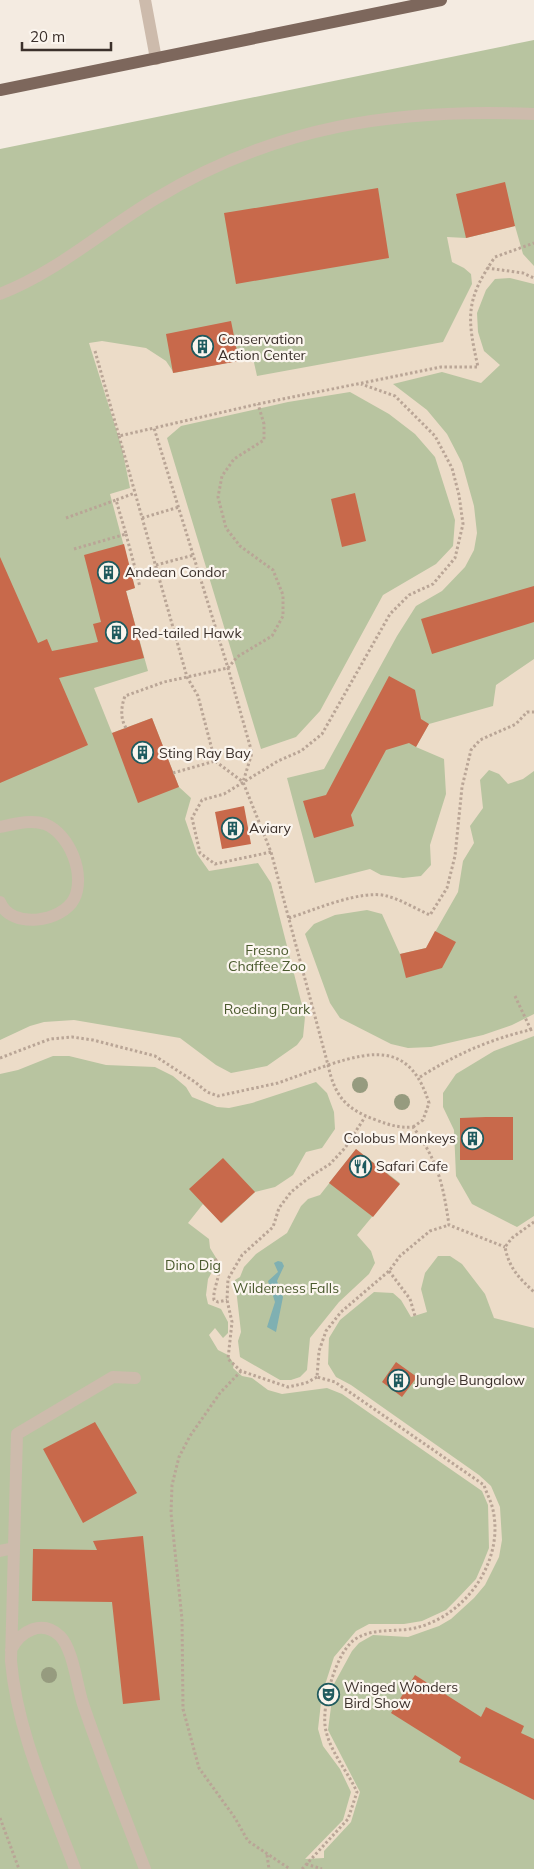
<svg xmlns="http://www.w3.org/2000/svg" width="534" height="1869" viewBox="0 0 534 1869" font-family="Mulish,sans-serif">
<style>
.green{fill:#b8c4a0}
.plaza{fill:#ecdcc8;fill-rule:evenodd}
.water{fill:#7fb0b2}
.building{fill:#c8694b}
.lines{fill:none;stroke-linecap:round;stroke-linejoin:round}
.path{stroke:#b9a596;stroke-width:3;stroke-dasharray:2.5 2.5;stroke-linecap:butt}
.minor{stroke:#cdbbac;stroke-width:12}
.major{stroke:#7d675c;stroke-width:12}
.tree{fill:#969b7f}
.labels{text-anchor:middle;dominant-baseline:central;stroke-width:4.5;stroke-linejoin:round;paint-order:stroke}
.poi-label{font-size:14px;fill:#3b302b;stroke:#fbf5ee;text-anchor:start}
.park-label{font-size:14px;fill:#4a5a2e;stroke:#fbf5ee}
</style>
<rect width="100%" height="100%" fill="#f4ebe1"/>
<!-- green -->
<path class="green" d="M534,40V1869H0V149Z"/>
<!-- plaza -->
<path class="plaza" d="M515,226L523,254L534,266V284L510,278L495,279L486,290L477,313L478,332L484,351L500,365L481,383L442,372L393,384L427,410L447,434L462,463L474,506L477,533L474,550L465,567L442,591L416,606L397,636L324,769L287,778L315,883L370,869L381,875L403,878L421,876L431,865L430,845L446,794L444,759L416,747L429,724L493,706L496,685L534,659V771L523,779L508,784L499,774L489,770L480,780L483,808L470,826L474,843L463,861L458,892L426,948L400,954L382,914L367,910L335,915L314,924L305,934L330,1003L340,1018L391,1044L408,1048L431,1047L483,1035L512,1025L534,1014V1036L494,1051L456,1074L443,1093V1107L454,1130L456,1176L472,1204L517,1227L534,1216V1328L494,1318L485,1294L462,1264L450,1256H438L425,1273L421,1289L427,1312L411,1317L401,1300L393,1293L374,1292L340,1320L329,1338L328,1364L336,1377L351,1385L479,1475L491,1486L500,1507L502,1540L499,1557L485,1585L474,1598L451,1619L439,1626L408,1637L373,1635L359,1643L352,1651L334,1684L328,1730L360,1792L351,1822L324,1851V1858L305,1859L343,1820L351,1792L340,1769L323,1746L318,1729L322,1694L334,1657L356,1631L369,1624H404L422,1621L446,1610L457,1599L476,1579L483,1563L489,1548L488,1505L482,1491L342,1394L327,1388L282,1394L268,1390L252,1378L242,1376L233,1368L234,1364L228,1355L218,1350L209,1335L215,1328L223,1338L228,1333V1322L221,1309L208,1304L206,1295L208,1279L218,1261L210,1248L209,1239L188,1223L203,1204L222,1223L255,1192L275,1187L293,1175L306,1152L322,1148L335,1129L334,1112L327,1093L316,1082L252,1103L229,1108L217,1107L192,1097L186,1087L173,1076L155,1067L106,1065L69,1056H53L18,1070L0,1074V1040L30,1026L44,1022L74,1020L180,1038L216,1065L231,1073L267,1066L297,1045L303,1037L305,1017L271,883L258,863L209,871L197,854L185,819L191,798L179,787L152,718L112,733L94,688L148,671L126,591L135,588L110,494L130,488L122,448L89,343L102,341L146,348L166,361L174,373L253,358L257,376L443,342L472,284L471,274L464,268L452,262L447,237L466,238ZM350,392L389,414L415,434L435,457L455,520L453,546L436,564L383,595L320,711L296,737L261,749L167,438L181,426L288,402ZM356,1149L400,1183L357,1235L371,1251L375,1263L369,1274L339,1302L310,1338L307,1370L300,1377L291,1380H280L240,1357L238,1341L241,1332L235,1280L240,1277L244,1267L256,1254L287,1233L301,1206L308,1199L320,1195Z"/>
<!-- water -->
<path class="water" d="M278,1261L282,1262L284,1266L277,1281L283,1297L276,1332L267,1327L275,1302L268,1281L278,1272L274,1263Z"/>
<!-- building -->
<path class="building" d="M505,182L515,226L466,238L456,194Z
M378,188L389,258L236,284L224,213Z
M231,321L239,361L173,373L166,334Z
M355,493L366,541L342,547L331,499Z
M124,544L135,588L126,591L144,658L59,678L88,745L0,783V557L38,643L47,639L52,651L98,642L93,624L101,622L84,555Z
M534,586V622L432,654L421,619Z
M389,676L415,690L421,719L429,724L416,747L409,743L386,750L351,815L354,826L314,838L303,801L326,795Z
M152,718L179,787L138,803L112,733Z
M244,806L251,844L222,849L215,812Z
M435,931L456,942L442,968L406,978L400,954L426,948Z
M486,1117H513V1160H460V1118Z
M356,1149L400,1184L373,1217L329,1183Z
M223,1158L255,1192L221,1223L189,1189Z
M396,1362L417,1377L402,1397L382,1382Z
M95,1422L137,1493L83,1523L43,1449Z
M143,1536L160,1700L123,1704L112,1602L32,1601L33,1549L97,1550L93,1541Z
M415,1675L481,1717L486,1707L524,1726L521,1733L534,1739V1800L459,1762L461,1757L391,1713Z"/>
<g class="lines">
<!-- path -->
<path class="path" d="M487,268L523,273L534,278
M95,351L119,436L154,428
M119,436L187,677L198,696L215,761L243,782
M66,518L116,500
M142,518L179,507
M126,534L140,587
M74,549L126,534L116,500L135,493
M156,565L194,555
M126,728C120,718 121,707 125,696L164,682L228,668L237,657L272,636L283,616V595L273,570L240,546L226,528L218,497L222,476L234,459L264,440V424L258,404
M173,773L215,761
M271,852L215,864L200,853L192,818L202,800L224,794L278,761L301,751L322,734L390,614L409,595L433,584L455,558L463,524L459,495L452,468L435,436L395,396L361,384
M289,918C314,910 362,889 387,896C402,900 416,909 430,915L447,888L455,856L462,787L471,750L480,740L516,724L527,712H534
M515,996L531,1030
M0,1058L50,1039L72,1037L93,1040L155,1056L195,1082L207,1092L218,1096L278,1083L328,1065C335,1097 346,1109 376,1120C390,1125 398,1128 413,1127C438,1161 443,1184 449,1225L505,1247
M420,1077C456,1054 493,1038 534,1029
M413,1127L423,1120L429,1103C411,1045 377,1049 328,1065L271,852L243,782L252,753L228,668L154,428L258,404L441,367H478C467,318 465,300 495,257L534,243
M534,1222L512,1238L505,1247C509,1268 519,1278 534,1292
M215,1259C225,1271 212,1287 214,1300L218,1302L227,1300
M389,1271L410,1299L415,1316
M241,1371L220,1393L190,1436L179,1457L172,1485L171,1513L182,1619L183,1709L199,1768L235,1818L248,1841L290,1869
M317,1377L306,1383L288,1387L241,1371L228,1359L232,1322L227,1300L228,1279L242,1255L273,1227L279,1208L291,1192L311,1176L330,1164L345,1148L365,1117
M0,1818L19,1869
M267,1855L269,1869
M306,1864L322,1869
M302,1869L348,1819L357,1792C348,1772 331,1753 326,1731C320,1709 336,1649 357,1638C376,1627 399,1633 419,1627C469,1613 506,1557 492,1506C490,1499 486,1492 484,1485L335,1382L317,1377L319,1351L326,1331L341,1312L389,1271L400,1256L430,1231L449,1225"/>
<!-- minor -->
<path class="minor" d="M145,0L156,59
M0,294C57,272 103,230 155,199C275,126 396,108 534,114
M0,827C14,824 31,819 45,824C70,834 86,875 74,899C62,922 11,930 0,902
M0,1551L14,1548
M11,1650C20,1631 42,1619 60,1636C73,1649 77,1686 83,1704C102,1760 124,1814 145,1869
M75,1869C50,1801 17,1733 11,1661L17,1434L113,1377L135,1378"/>
<!-- major -->
<path class="major" d="M0,90L441,0"/>
</g>
<!-- trees -->
<g class="tree">
<circle cx="360" cy="1085" r="8"/>
<circle cx="402" cy="1102" r="8"/>
<circle cx="49" cy="1675" r="8"/>
</g>
<!-- icons -->
<defs>
<symbol id="building-ring" viewBox="-11 -11 22 22"><circle r="9.5" fill="#fbf5ee" stroke="#1f5a5e" stroke-width="1.5"/><path d="M-4-6H4V6H1V3H-1V6H-4ZM-2.5-4.3h1.7v1.8h-1.7ZM.8-4.3h1.7v1.8H.8ZM-2.5-1h1.7V.8h-1.7ZM.8-1h1.7V.8H.8Z" fill="#1f5a5e"/></symbol>
<symbol id="restaurant-ring" viewBox="-11 -11 22 22"><circle r="9.5" fill="#fbf5ee" stroke="#1f5a5e" stroke-width="1.5"/><path d="M-5-6h1v4h1v-4h1v4h1v-4h1v5L-1.5 .5V6h-2V.5L-5-1ZM5-6V6H3V1.5H1.5Q1.5-4 5-6Z" fill="#1f5a5e"/></symbol>
<symbol id="theatre-ring" viewBox="-11 -11 22 22"><circle r="9.5" fill="#fbf5ee" stroke="#1f5a5e" stroke-width="1.5"/><path d="M-5-5.5Q0-4 5-5.5V0Q5 5 0 6Q-5 5-5 0ZM-3.3-2.5H-1v1.5H-3.3ZM1-2.5H3.3v1.5H1ZM-2.8 1Q0 5.5 2.8 1Z" fill="#1f5a5e"/></symbol>
</defs>
<g fill-rule="evenodd">
<use href="#building-ring" x="190" y="334" width="25" height="25"/>
<use href="#building-ring" x="96" y="560" width="25" height="25"/>
<use href="#building-ring" x="104" y="620" width="25" height="25"/>
<use href="#building-ring" x="130" y="740" width="25" height="25"/>
<use href="#building-ring" x="220" y="816" width="25" height="25"/>
<use href="#building-ring" x="460" y="1126" width="25" height="25"/>
<use href="#restaurant-ring" x="348" y="1154" width="25" height="25"/>
<use href="#building-ring" x="386" y="1368" width="25" height="25"/>
<use href="#theatre-ring" x="316" y="1682" width="25" height="25"/>
</g>
<g class="labels">
<!-- poi labels -->
<g class="poi-label">
<text x="218" y="339">Conservation<tspan x="218" dy="16">Action Center</tspan></text>
<text x="125" y="572">Andean Condor</text>
<text x="132" y="633">Red-tailed Hawk</text>
<text x="159" y="753">Sting Ray Bay</text>
<text x="249" y="828">Aviary</text>
<text x="456" y="1138" text-anchor="end">Colobus Monkeys</text>
<text x="376" y="1166">Safari Cafe</text>
<text x="415" y="1380">Jungle Bungalow</text>
<text x="344" y="1687">Winged Wonders<tspan x="344" dy="16">Bird Show</tspan></text>
</g>
<!-- park labels -->
<g class="park-label">
<text x="267" y="950">Fresno<tspan x="267" dy="16">Chaffee Zoo</tspan></text>
<text x="267" y="1009">Roeding Park</text>
<text x="193" y="1265">Dino Dig</text>
<text x="286" y="1288">Wilderness Falls</text>
</g>
</g>
<!-- scale -->
<path d="M22 42v8h89v-8" fill="none" stroke="#3b302b" stroke-width="2.5"/>
<text x="30" y="42" font-size="15" fill="#3b302b" stroke="#fbf5ee" stroke-width="4" paint-order="stroke">20 m</text>
</svg>
